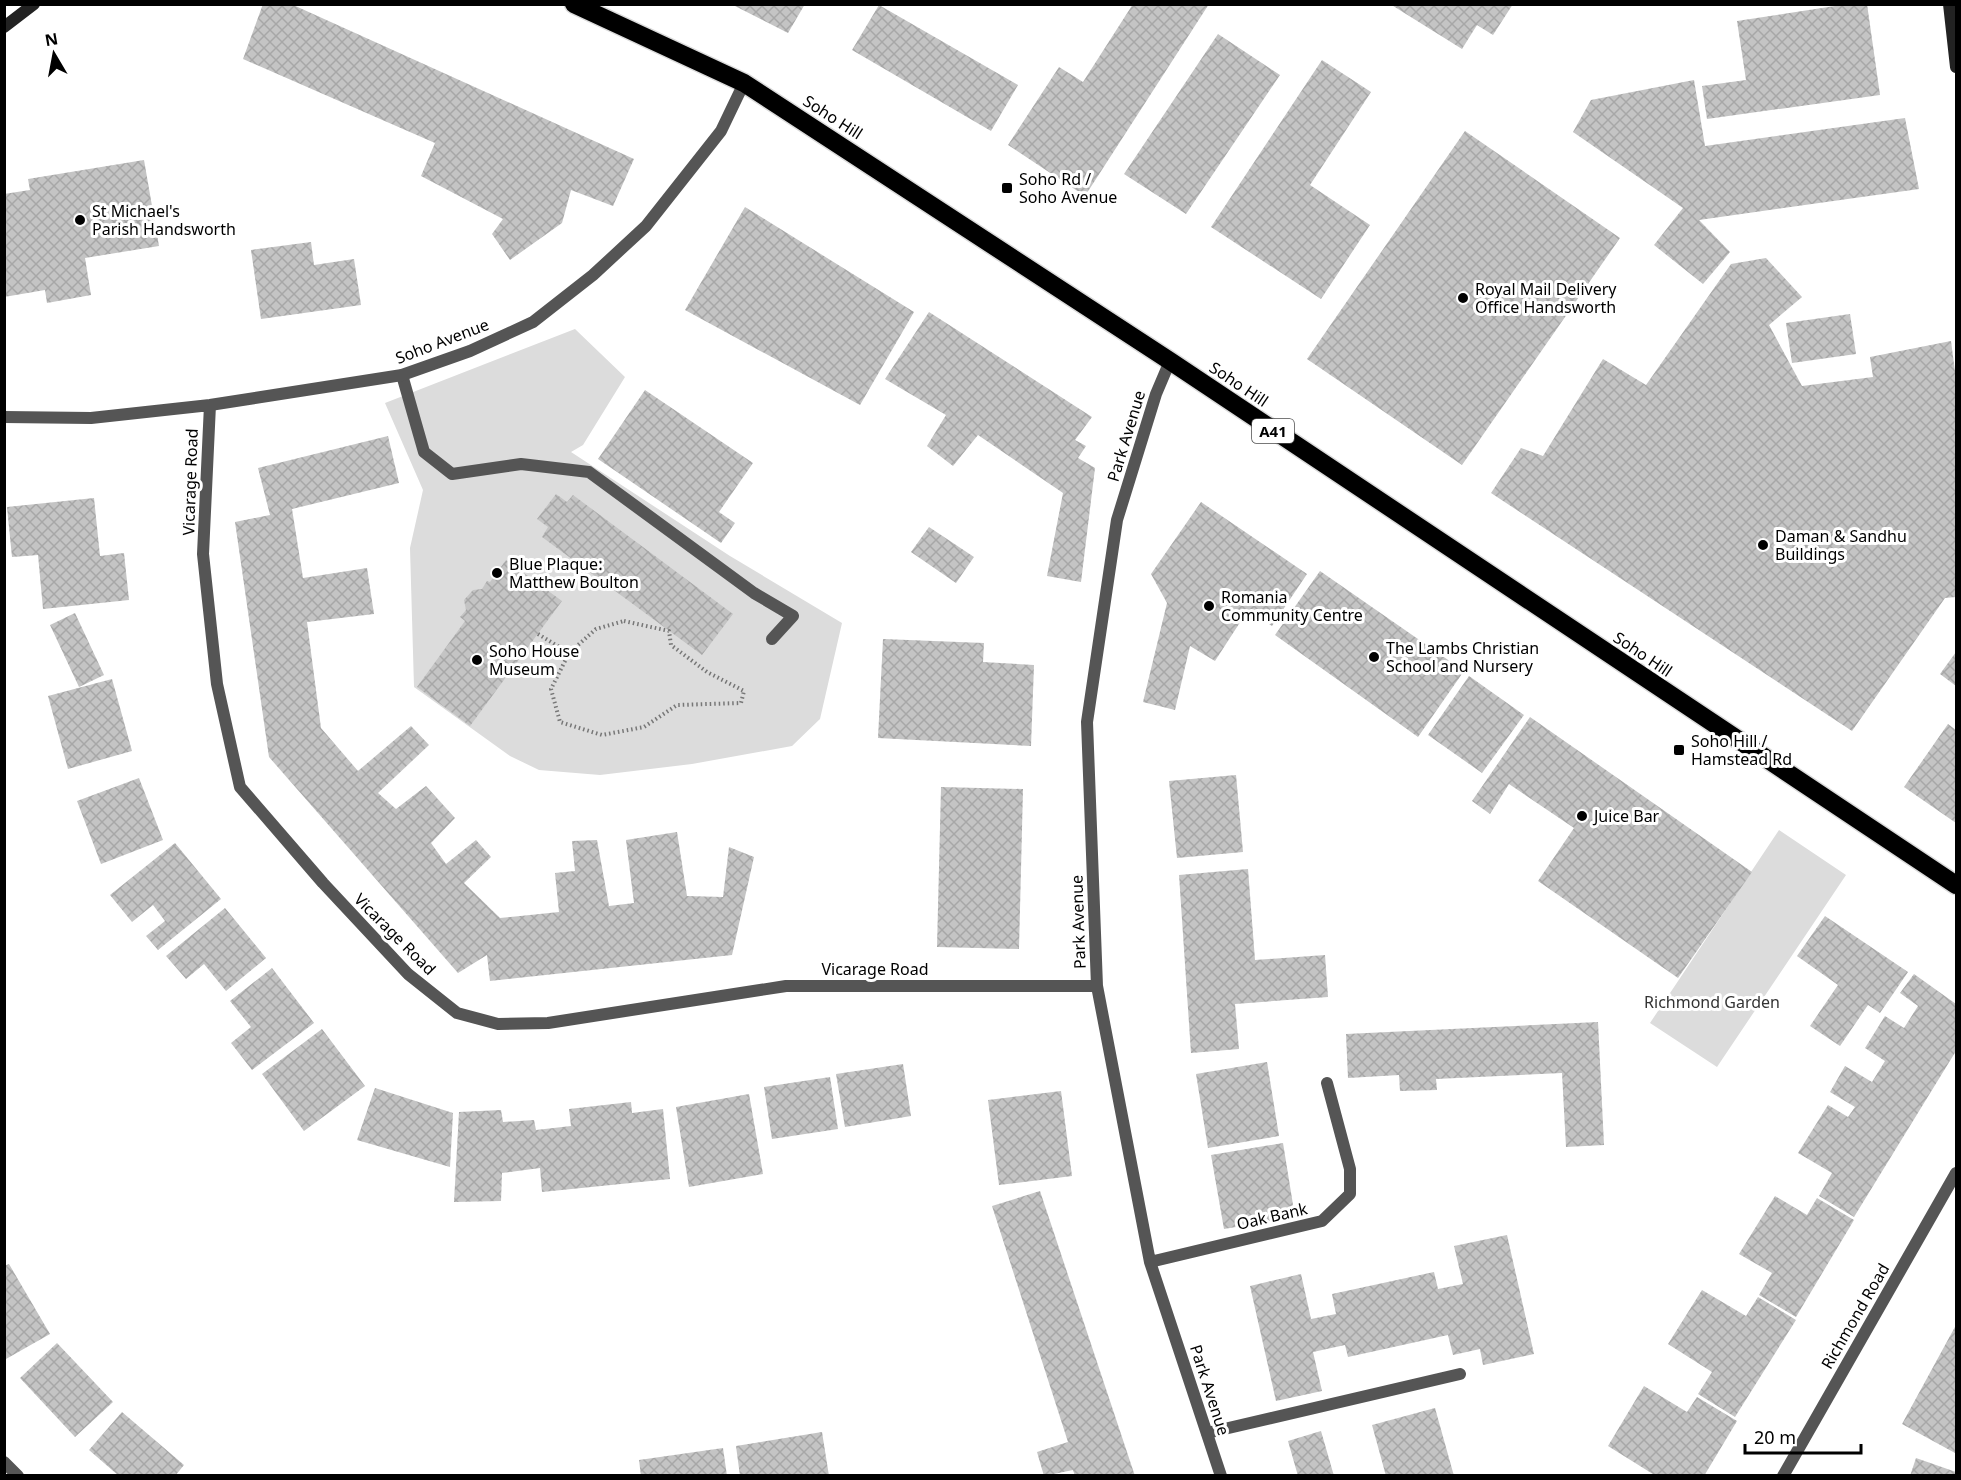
<svg xmlns="http://www.w3.org/2000/svg" width="1961" height="1480" viewBox="0 0 1961 1480" font-family="'Noto Sans',sans-serif">
<style>
.garden{fill:#dcdcdc}
.building{fill:url(#building-cross-hatch)}
.lines{fill:none;stroke-linecap:round;stroke-linejoin:round}
.highway-casing{stroke:#dbdbdb;stroke-width:21}
.path{stroke:#777;stroke-width:4;stroke-dasharray:1.5 3;stroke-linecap:butt}
.lane{stroke:#555;stroke-width:12}
.street{stroke:#555;stroke-width:12}
.secondary{stroke:#222;stroke-width:12}
.highway{stroke:#000;stroke-width:18}
.poi-dot{fill:#000;stroke:#fff;stroke-width:2}
.labels{text-anchor:middle;dominant-baseline:central;stroke-width:6;stroke-linejoin:round;paint-order:stroke}
.shield{fill:#fff;stroke:#4c4c4c;stroke-width:1.5}
.shield-label{font-size:15px;font-weight:bold;fill:#000}
.street-label{font-size:16px;fill:#000;stroke:#fff}
.poi-label{font-size:16px;fill:#000;stroke:#fff;text-anchor:start}
.park-label{font-size:16px;fill:#333;stroke:#fff}
</style>
<defs>
<pattern id="building-cross-hatch" width="8" height="8" patternUnits="userSpaceOnUse" patternTransform="scale(1.5)"><rect width="8" height="8" fill="#c4c4c4"/><path d="M0 0l8 8M0 8l8-8" fill="none" stroke="#a7a7a7"/></pattern>
</defs>
<rect width="100%" height="100%" fill="#fff"/>
<!-- garden -->
<path class="garden" d="M575,329L625,377L583,445L571,452L730,556L842,623L820,719L792,746L692,764L600,775L539,770L510,756L414,687L410,548L423,490L385,403Z
M1779,830L1846,875L1717,1067L1650,1023Z"/>
<!-- building -->
<path class="building" d="M263,4H291L634,159L613,206L571,190L562,223L510,260L492,234L503,219L421,176L435,143L243,59Z
M731,4H805L788,33Z
M1133,4H1209L1085,196L1008,145L1059,67L1083,82Z
M1390,4H1513L1493,35L1477,25L1462,49Z
M1848,4H1867L1880,95L1707,119L1702,86L1746,80L1737,21Z
M879,5L1018,85L991,131L852,50Z
M1218,34L1280,75L1186,214L1124,174Z
M1322,60L1371,92L1310,185L1370,225L1321,299L1211,227Z
M1694,80L1705,146L1905,118L1919,189L1699,220L1730,252L1703,284L1654,245L1683,208L1573,132L1591,100Z
M1465,131L1620,238L1462,465L1307,359Z
M144,160L159,246L85,258L91,295L47,303L45,290L4,297V194L30,190L28,179Z
M745,207L914,312L860,405L685,310Z
M311,242L314,265L354,259L361,305L261,319L251,250Z
M1766,258L1802,297L1769,325L1802,386L1873,377L1870,357L1951,341L1956,379V597L1945,598L1852,731L1491,493L1521,448L1543,456L1603,359L1646,385L1731,264Z
M929,312L1092,417L1075,440L1086,446L1078,458L1095,468L1081,582L1047,576L1063,493L978,435L953,466L927,446L946,415L885,379Z
M1850,314L1856,354L1792,363L1786,323Z
M645,390L753,463L719,512L735,523L721,543L598,459Z
M388,436L399,483L292,509L303,578L367,568L374,614L307,622L321,728L358,771L411,726L429,745L378,793L396,809L426,786L455,818L431,843L446,864L476,840L491,857L464,883L500,918L559,912L555,873L575,871L572,841L597,840L609,906L634,903L626,840L677,832L687,896L723,897L729,847L754,857L732,955L490,981L487,955L458,973L269,757L235,522L270,515L258,468Z
M556,494L567,502L573,495L733,614L702,655L542,537L548,527L537,519Z
M94,498L100,556L124,553L129,600L43,609L38,555L12,557L7,507Z
M1201,502L1307,574L1272,626L1248,610L1215,661L1190,646L1175,710L1143,702L1167,603L1151,574Z
M929,527L974,557L956,583L911,552Z
M506,560L562,601L470,726L417,687L465,621L460,617L466,610L464,600L473,590L482,589L487,581L490,582Z
M1320,571L1464,671L1418,737L1275,635Z
M75,613L104,675L79,687L50,625Z
M883,639L984,643L983,662L1034,665L1031,746L878,738Z
M1956,652V686L1940,674Z
M1469,676L1524,715L1482,773L1428,735Z
M112,679L132,751L68,769L48,696Z
M1530,717L1752,872L1678,978L1538,881L1574,828L1509,784L1490,814L1472,801Z
M1948,724L1956,730V823L1904,787Z
M1236,775L1243,852L1177,858L1169,781Z
M139,778L163,840L101,864L77,801Z
M941,787L1023,789L1019,949L937,947Z
M175,843L221,899L158,950L146,936L165,921L153,905L132,922L110,895Z
M1248,869L1255,960L1325,955L1328,997L1235,1004L1239,1049L1191,1053L1179,875Z
M225,908L266,958L226,991L204,964L186,979L166,956Z
M1825,916L1908,972L1880,1013L1868,1005L1840,1046L1810,1026L1838,985L1797,956Z
M272,968L314,1023L252,1070L231,1043L251,1027L230,1001Z
M1914,974L1956,1004V1051L1854,1217L1819,1196L1832,1173L1798,1153L1828,1105L1848,1117L1855,1107L1830,1092L1845,1066L1872,1082L1885,1061L1865,1048L1885,1016L1904,1028L1918,1006L1900,993Z
M1598,1022L1604,1145L1566,1147L1562,1073L1436,1079L1437,1090L1400,1091L1399,1075L1348,1078L1346,1034Z
M322,1029L365,1086L304,1131L262,1074Z
M1267,1062L1279,1136L1208,1148L1196,1074Z
M903,1064L911,1116L845,1127L836,1074Z
M830,1077L838,1129L772,1139L764,1087Z
M375,1088L453,1113L450,1167L357,1140Z
M1061,1091L1072,1176L999,1185L988,1100Z
M749,1094L763,1174L689,1187L676,1107Z
M631,1102L632,1113L663,1109L670,1179L542,1192L540,1168L502,1173L501,1201L454,1202L459,1112L501,1110L503,1122L534,1120L536,1130L571,1126L569,1109Z
M1283,1143L1295,1217L1224,1229L1211,1155Z
M1040,1191L1135,1476H1075L1073,1470L1044,1476L1037,1452L1068,1442L992,1206Z
M1775,1196L1807,1215L1817,1198L1854,1220L1796,1317L1759,1295L1772,1273L1739,1254Z
M1507,1235L1534,1354L1483,1365L1480,1349L1453,1355L1448,1335L1348,1357L1345,1345L1313,1352L1322,1391L1276,1401L1250,1286L1301,1274L1311,1319L1336,1314L1332,1294L1434,1272L1438,1289L1463,1284L1454,1246Z
M9,1264L50,1334L6,1359L4,1266Z
M1702,1290L1746,1316L1758,1297L1796,1320L1735,1417L1698,1394L1712,1372L1668,1344Z
M1956,1325V1451L1955,1453L1902,1424Z
M57,1343L113,1402L75,1437L20,1378Z
M1644,1386L1687,1412L1697,1397L1737,1421L1704,1476H1656L1608,1446Z
M1435,1408L1454,1476H1386L1372,1425Z
M122,1412L184,1465L175,1476H119L89,1450Z
M1321,1431L1334,1476H1298L1288,1441Z
M822,1432L829,1476H740L736,1446Z
M723,1448L727,1476H641L639,1460Z
M1916,1458L1956,1472L1955,1476H1910Z"/>
<g class="lines">
<defs>
<path id="highway" d="M574,4L744,83L1170,361L1956,885"/>
</defs>
<!-- highway casing -->
<use href="#highway" class="highway-casing"/>
<!-- path -->
<path class="path" d="M624,621L669,631L671,645L707,672L744,691L741,703L677,705L644,727L602,735L560,722L551,689L569,653L596,629Z
M538,634L569,653"/>
<!-- lane -->
<path class="lane" d="M402,375L424,452L452,474L521,464L589,472L754,593L793,616L772,639
M1207,1433L1460,1374"/>
<!-- street -->
<path class="street" d="M1170,361L1156,394L1117,520L1087,722L1097,986L1150,1262L1221,1476
M210,405L203,554L217,684L240,787L323,883L408,974L457,1013L498,1024L548,1023L786,986H1097
M4,417L91,418L210,405L402,375L470,351L533,322L593,275L646,226L721,131L744,83
M1150,1262L1322,1221L1350,1194V1169L1327,1083
M4,1462L18,1476
M1783,1476L1956,1173"/>
<!-- secondary -->
<path class="secondary" d="M1949,4L1956,67
M4,27L34,4"/>
<!-- highway -->
<use href="#highway" class="highway"/>
</g>
<!-- markers -->
<g class="poi-dot">
<rect x="1001" y="182" width="12" height="12" rx="3"/>
<circle cx="80" cy="220" r="6"/>
<circle cx="1463" cy="298" r="6"/>
<circle cx="1763" cy="545" r="6"/>
<circle cx="497" cy="573" r="6"/>
<circle cx="1209" cy="606" r="6"/>
<circle cx="1374" cy="657" r="6"/>
<circle cx="477" cy="660" r="6"/>
<rect x="1673" y="744" width="12" height="12" rx="3"/>
<circle cx="1582" cy="816" r="6"/>
</g>
<g class="labels">
<!-- shield labels -->
<rect class="shield" x="1252" y="419" width="42" height="24" rx="4.5"/>
<g class="shield-label">
<text x="1273" y="431">A41</text>
</g>
<!-- street labels -->
<g class="street-label">
<text transform="translate(833 117) rotate(33)">Soho Hill</text>
<text transform="translate(442 341) rotate(-21)">Soho Avenue</text>
<text transform="translate(1239 384) rotate(34)">Soho Hill</text>
<text transform="translate(1126 436) rotate(-73)">Park Avenue</text>
<text transform="translate(190 482) rotate(-88)">Vicarage Road</text>
<text transform="translate(1643 654) rotate(34)">Soho Hill</text>
<text transform="translate(1078 922) rotate(-92)">Park Avenue</text>
<text transform="translate(395 934) rotate(45)">Vicarage Road</text>
<text x="875" y="969">Vicarage Road</text>
<text transform="translate(1272 1216) rotate(-13)">Oak Bank</text>
<text transform="translate(1855 1316) rotate(-60)">Richmond Road</text>
<text transform="translate(1210 1390) rotate(72)">Park Avenue</text>
</g>
<!-- poi labels -->
<g class="poi-label">
<text x="1019" y="179">Soho Rd /<tspan x="1019" dy="18">Soho Avenue</tspan></text>
<text x="92" y="211">St Michael's<tspan x="92" dy="18">Parish Handsworth</tspan></text>
<text x="1475" y="289">Royal Mail Delivery<tspan x="1475" dy="18">Office Handsworth</tspan></text>
<text x="1775" y="536">Daman &amp; Sandhu<tspan x="1775" dy="18">Buildings</tspan></text>
<text x="509" y="564">Blue Plaque:<tspan x="509" dy="18">Matthew Boulton</tspan></text>
<text x="1221" y="597">Romania<tspan x="1221" dy="18">Community Centre</tspan></text>
<text x="1386" y="648">The Lambs Christian<tspan x="1386" dy="18">School and Nursery</tspan></text>
<text x="489" y="651">Soho House<tspan x="489" dy="18">Museum</tspan></text>
<text x="1691" y="741">Soho Hill /<tspan x="1691" dy="18">Hamstead Rd</tspan></text>
<text x="1594" y="816">Juice Bar</text>
</g>
<!-- park labels -->
<g class="park-label">
<text x="1712" y="1002">Richmond Garden</text>
</g>
</g>
<!-- border -->
<rect width="1961" height="1480" fill="none" stroke="#000000" stroke-width="12"/>
<!-- north arrow -->
<g transform="translate(54 54) rotate(350)" stroke="#ffffff" stroke-width="4.5" paint-order="stroke">
<path d="M0-4.5L10 22L0 15L-10 22Z" fill="#000000"/>
<text y="-9" font-size="16" font-weight="bold" text-anchor="middle" fill="#000000">N</text>
</g>
<!-- scale -->
<path d="M1745 1444v9h116v-9" fill="none" stroke="#000000" stroke-width="3"/>
<text x="1754" y="1444" font-size="18" fill="#000000" stroke="#ffffff" stroke-width="4.5" paint-order="stroke">20 m</text>
</svg>
